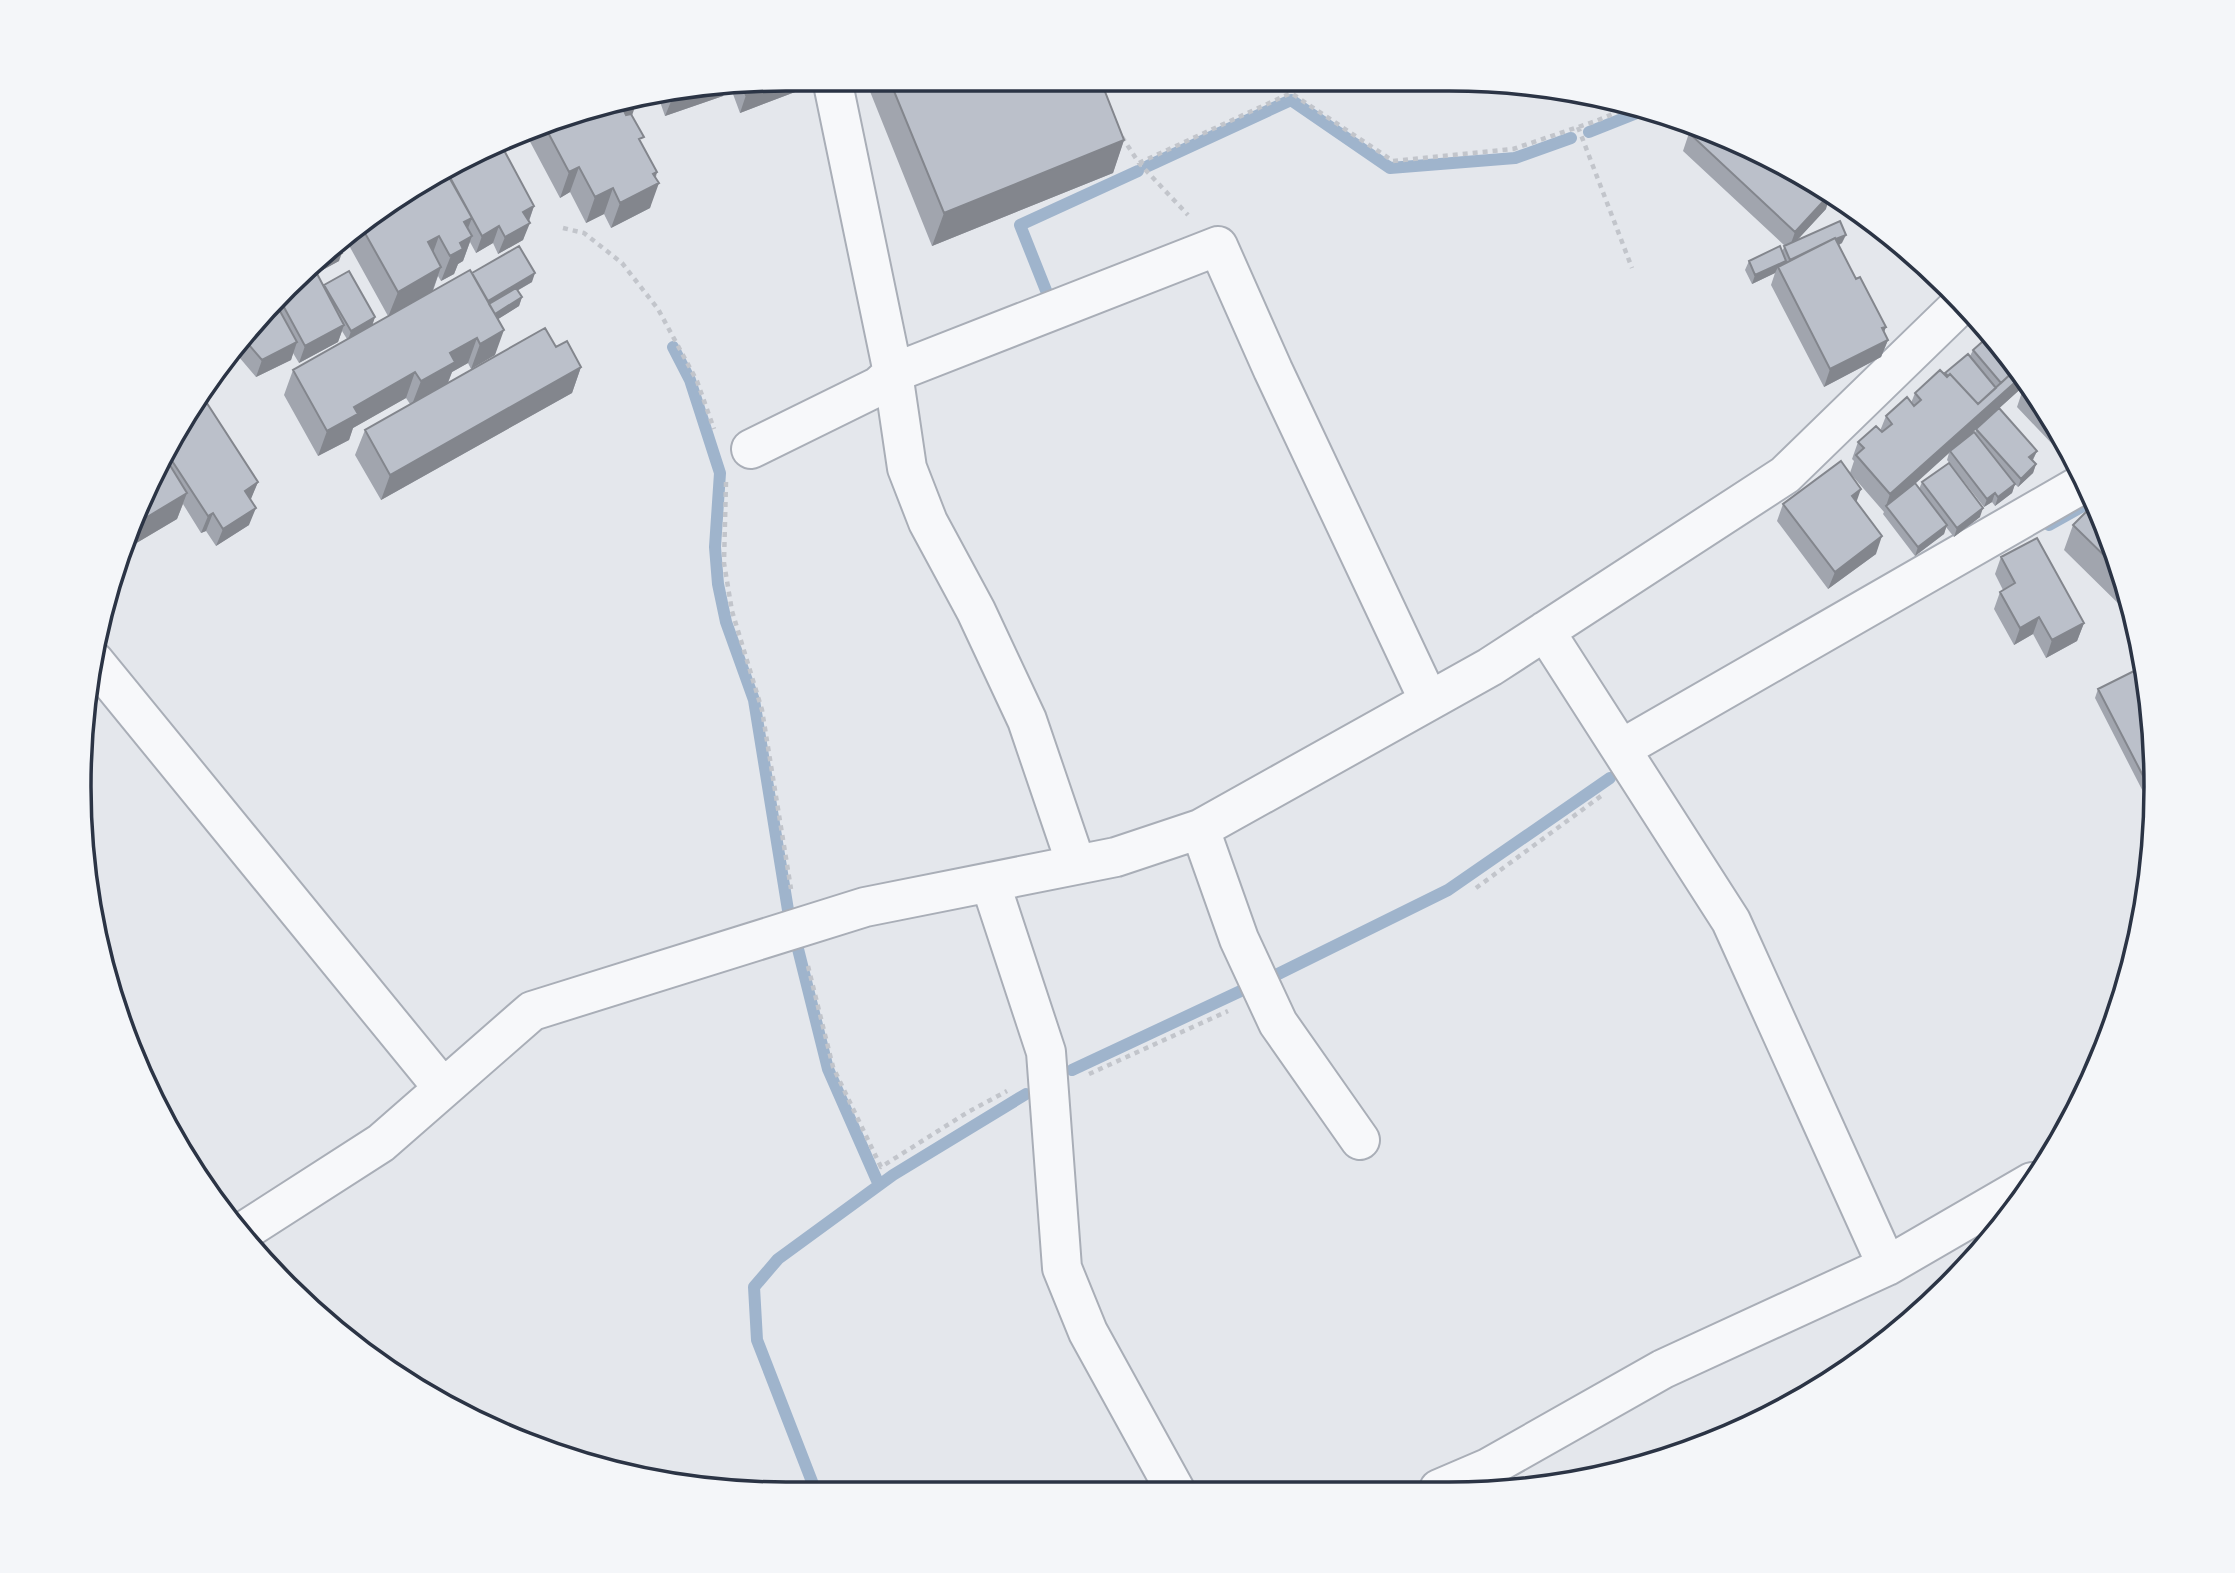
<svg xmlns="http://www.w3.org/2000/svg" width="2235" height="1573" viewBox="0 0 2235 1573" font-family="Signika,sans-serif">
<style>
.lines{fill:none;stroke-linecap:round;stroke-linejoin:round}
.stream{stroke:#9fb4cc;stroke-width:12}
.minor-casing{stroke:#a9aeb7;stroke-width:42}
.path{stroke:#c2c5cb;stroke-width:4.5;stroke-dasharray:5 5;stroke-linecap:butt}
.minor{stroke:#f7f8fa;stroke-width:38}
.wall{fill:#a1a5ae}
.shaded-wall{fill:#83868d}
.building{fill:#bbc0ca;stroke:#83868d;stroke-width:2}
.rim{fill:none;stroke:#2b3445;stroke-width:3.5}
</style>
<rect width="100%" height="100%" fill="#e4e7ec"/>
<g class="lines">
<!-- stream -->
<path class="stream" d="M1589,132L1647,109
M1148,166L1291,100L1390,168L1515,158L1571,138
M1040,301L1049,298L1020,225L1138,171
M673,347L690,380L720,473L715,547L718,584L726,622L754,700L788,910
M2049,525L2092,501
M796,941L828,1069L879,1185
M1274,976L1448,890L1610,778
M1072,1070L1245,989
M816,1492L757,1340L754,1287L778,1259L893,1175L1026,1094"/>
<defs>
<path id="minor" d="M832,79L893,373L907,468L928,522L976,611L1027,720L1076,864
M751,449L879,386L893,373L1218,246L1273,370L1429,701
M1545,631L1731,921L1887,1266
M94,661L443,1088
M1621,749L2084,483
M1200,829L1239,939L1278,1023L1360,1140
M990,882L1046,1052L1062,1268L1088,1332L1175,1490
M241,1233L381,1143L532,1011L865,907L1116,857L1200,829L1490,667L1785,475L1962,303
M1439,1489L1488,1468L1663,1369L1887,1266L2032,1182"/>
</defs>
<!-- minor casing -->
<use href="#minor" class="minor-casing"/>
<!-- path -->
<path class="path" d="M1578,127L1632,268
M1122,137L1139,163L1188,215
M1139,163L1291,93L1393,161L1513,149L1596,121L1634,105
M563,228L584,233L622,263L658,309L697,381L714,429
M726,482L724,563L732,611L762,710L791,889
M1476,888L1601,796
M808,966L833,1067L881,1167L968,1112L1007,1091
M1089,1074L1228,1011"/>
<!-- minor -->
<use href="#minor" class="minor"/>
</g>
<!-- wall -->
<path class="wall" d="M787,79H808L806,80L803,89L740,113L730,86Z
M865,79H1100L1124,140L1113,173L932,246Z
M727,87L723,96L665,116L658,96Z
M603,103L632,116L641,143L657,172L650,208L611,228L604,214L586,223L570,192L560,198L527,136L530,128Z
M1689,133L1826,209L1797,240L1842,243L1839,245L1856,279L1886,327L1884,332L1888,340L1881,357L1824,387L1771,285L1775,273L1752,284L1745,270L1749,261L1782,251L1785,246L1683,151Z
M394,198L534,206L523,240L498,254L493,243L476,253L470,242L463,261L458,264L454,274L441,281L438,276L433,291L472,273L532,282L517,291L522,297L519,306L498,319L495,355L471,369L468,363L452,372L448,383L556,347L581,367L572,393L381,500L355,455L365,430L410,404L406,398L353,428L349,440L318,456L284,395L293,370L347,339L342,331L338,342L299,363L293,353L291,360L256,377L233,350L254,320L339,246V261L317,273L324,287V285L375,317L372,325L388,316L346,240Z
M1991,334L2026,384L1961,442L1975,433L1976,429L2037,451L2033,460L2036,464L2033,473L2018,487L2015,484L2012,493L1995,506L1992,502L1984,507L1947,460L1949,453L1915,484L1919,489L1922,482L1980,517L1954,537L1946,527L1944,534L1915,556L1883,514L1884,512L1850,473L1854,461L1852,459L1858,442L1880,431L1886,416L1911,403L1915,393L1945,375V373L1970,356L1973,350Z
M2027,385L2061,432L2077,466L2075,468L2017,407L2023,389Z
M174,432L258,482L250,500L249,525L216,546L206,531L201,533L183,504L177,519L123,551L133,515Z
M1857,502L1876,554L1828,589L1777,521L1783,504Z
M2073,525L2119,559L2132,617L2064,550Z
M2001,557L2084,623L2077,641L2046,658L2033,634L2014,645L1994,609L2000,592L2003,590L1995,574Z
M2098,689L2150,694L2154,813L2095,698Z"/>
<!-- shaded-wall -->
<path class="shaded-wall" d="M791,79H808L806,80L803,89L740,113L746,95Z
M727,87L723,96L665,116L672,99L696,91Z
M636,104L627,130L624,111Z
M1124,140L1113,173L932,246L944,213Z
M579,167L570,192L560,198L569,172Z
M657,172L651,187L659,183L650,208L611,228L620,203Z
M613,188L604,214L586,223L595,197Z
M1831,193L1826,209L1789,249L1795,232Z
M534,206L528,223L523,212Z
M472,218L463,241L472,236L463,261L458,264L454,274L441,281L464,222Z
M530,223L523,240L498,254L505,237Z
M499,226L493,243L476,253L482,236Z
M1846,235L1842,243L1786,268L1790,260Z
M439,236L430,261L428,242Z
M342,253L339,261L308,278L314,268Z
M1786,261L1783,270L1778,267L1775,273L1752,284L1755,275Z
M441,267L432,292L388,317L398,292Z
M535,273L532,282L485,309L480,305Z
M522,297L519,306L487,326L490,318Z
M375,317L372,326L348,340L351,331Z
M344,325L338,342L299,363L305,346Z
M1886,327L1879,344L1888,340L1881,357L1824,387L1830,369L1882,328Z
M504,330L495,355L471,369L480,344Z
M477,338L468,363L452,372L446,387L411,407L421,381L450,353Z
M297,342L291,360L256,377L262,360Z
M581,367L572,393L381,500L390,475Z
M415,372L406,398L353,428L349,440L318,456L327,431L354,407Z
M2021,377L2026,384L1951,452L1950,451L1949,453L1888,508L1886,506L1890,494Z
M2037,451L2033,459L2026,465L2029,457Z
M2036,464L2033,473L2018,487L2021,479Z
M258,482L251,499L238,508L245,491Z
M2015,484L2012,493L1995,506L1998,497Z
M1861,489L1855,506L1852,496Z
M187,493L177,519L123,551L129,528Z
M1995,493L1992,502L1984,507L1987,499Z
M256,508L249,525L216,546L223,529Z
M1983,508L1980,517L1954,537L1957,528Z
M213,513L206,531L201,533L208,516Z
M1947,525L1944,534L1915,556L1918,547Z
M1882,536L1876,554L1828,589L1835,572Z
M2039,617L2033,634L2014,645L2020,628Z
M2084,623L2077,641L2046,658L2052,640Z"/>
<!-- building -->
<path class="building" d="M787,79H791L746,95L742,85Z
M871,79H878L875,88Z
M889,79H1100L1124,140L944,213Z
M696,91L672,99L670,94Z
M633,99L636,104L624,111L626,115L631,114L644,137L639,139L657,172L653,174L659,183L620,203L613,188L595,197L579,167L569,172L543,123L603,103Z
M1696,125L1802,173L1831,193L1795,232L1689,133Z
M499,141L534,206L523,212L530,223L505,237L499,226L482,236L446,170Z
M445,170L472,218L464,222L472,236L460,243L463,249L450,256L439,236L428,242L441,267L398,292L361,226L394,198Z
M1840,221L1846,235L1836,239L1835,238L1790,260L1784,246Z
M1835,238L1856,279L1860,277L1886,327L1882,328L1888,340L1830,369L1778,267Z
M339,246L342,253L314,268Z
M519,246L535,273L488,301L472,273Z
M1780,246L1786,261L1755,275L1749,261Z
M314,268L344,325L305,346L279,298Z
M470,270L504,330L480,344L477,338L450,353L455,362L421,381L415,372L354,407L358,414L327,431L293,370Z
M349,271L375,317L351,331L324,285Z
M516,288L522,297L495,314L489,304Z
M275,302L297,342L262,360L242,337L254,320Z
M545,328L556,347L567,341L581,367L390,475L365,430Z
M1991,334L2016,369L2001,383L1973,350Z
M1968,354L1996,388L1978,404L1950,374L1948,376L1945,373Z
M2016,369L2021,377L1890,494L1856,455L1864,448L1858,442L1876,426L1882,432L1892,424L1886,416L1907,397L1914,406L1921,400L1915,393L1940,370L1947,377L1950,374L1978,404Z
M2027,385L2052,420L2023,389Z
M201,394L258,482L245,491L256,508L223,529L213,513L208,516L165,450L174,432Z
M1999,408L2037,451L2029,457L2036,464L2021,479L1976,429Z
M1974,432L2015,484L1998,497L1995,493L1987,499L1950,451Z
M163,454L187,493L129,528L133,515Z
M1841,461L1861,489L1852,496L1882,536L1835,572L1783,504Z
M1949,463L1983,508L1957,528L1922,482Z
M1915,483L1947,525L1918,547L1886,506Z
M2094,504L2119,559L2122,573L2073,525Z
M2037,538L2084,623L2052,640L2039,617L2020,628L2000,592L2015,583L2001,557Z
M2144,666L2150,694L2154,797L2098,689Z"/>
<!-- crop -->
<path d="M0 0H2235V1573H0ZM786 91H1449A695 695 0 0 1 2144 786V787A695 695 0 0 1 1449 1482H786A695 695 0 0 1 91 787V786A695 695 0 0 1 786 91Z" fill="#f4f6f9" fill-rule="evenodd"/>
<path class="rim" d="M786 91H1449A695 695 0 0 1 2144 786V787A695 695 0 0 1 1449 1482H786A695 695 0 0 1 91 787V786A695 695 0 0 1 786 91Z"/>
</svg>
